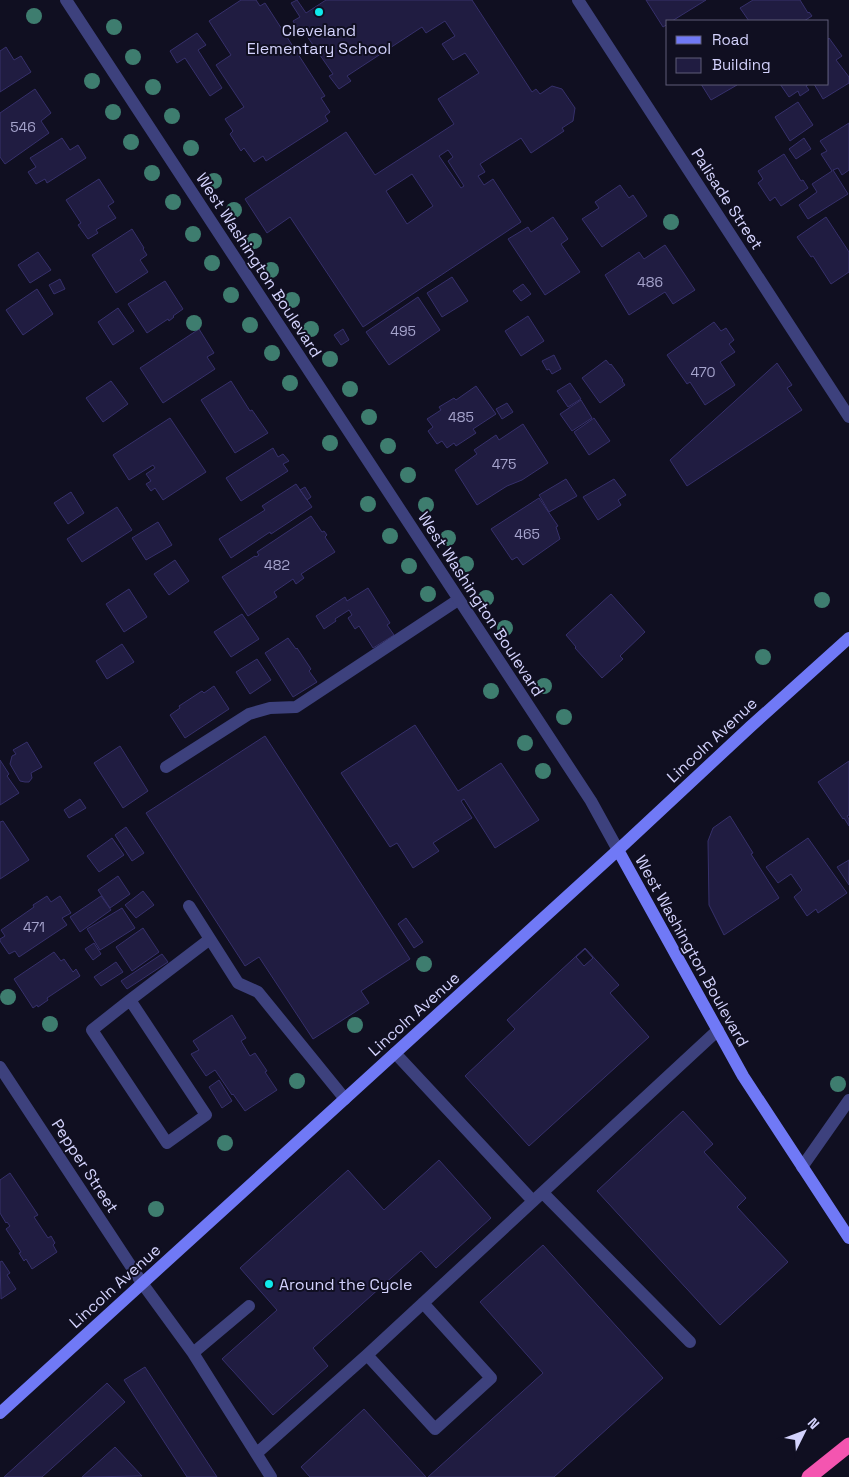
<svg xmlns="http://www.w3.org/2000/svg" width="849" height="1477" viewBox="0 0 849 1477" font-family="'Space Grotesk',sans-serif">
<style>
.building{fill:#201c41;stroke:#36306b;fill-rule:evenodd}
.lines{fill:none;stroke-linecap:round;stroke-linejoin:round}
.service{stroke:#3d417d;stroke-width:12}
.minor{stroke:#3d417d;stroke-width:12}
.tertiary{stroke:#3d417d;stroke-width:12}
.secondary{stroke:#7079f6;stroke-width:12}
.motorway{stroke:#f455b0;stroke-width:15}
.tree{fill:#3e7d6f}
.poi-dot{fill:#0fe9eb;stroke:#100f21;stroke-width:2}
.labels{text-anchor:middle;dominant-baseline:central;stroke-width:4;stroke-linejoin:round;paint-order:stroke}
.number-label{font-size:14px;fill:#a6a4cd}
.poi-label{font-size:16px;fill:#d3d2fc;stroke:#100f21}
.street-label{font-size:16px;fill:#d3d2fc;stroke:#100f21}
</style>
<rect width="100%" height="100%" fill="#100f21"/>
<!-- building -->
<path class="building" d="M241,0H256L260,6L265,3L325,96L321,98L330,112L325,116L328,121L266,161L263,156L254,162L244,148L241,151L230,134L233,131L225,119L244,107L216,65L231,55L209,21Z
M297,0L306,13L326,0H472L532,92L536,89L540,94L552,86L562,89L575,108L573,121L562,128L564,131L531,153L521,138L480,164L485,172L478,176L484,185L493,179L521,222L363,327L290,217L267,233L245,199L346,132L375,175L454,124L438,99L479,73L465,53L453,60L442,44L455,36L445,21L426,33L422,27L347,76L351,81L339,89L329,76L333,74L302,29L299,31L293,21L300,17L291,3ZM448,150L453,157L448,161L464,186L461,188L439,156ZM412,174L433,206L407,224L386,191Z
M646,0H706L672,21H668V24L663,27Z
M753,0H800L808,13L809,12L812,16L804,21H749L740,8Z
M197,33L206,45L198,50L222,88L210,96L185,58L177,63L170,51Z
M829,38L842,56L836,60L849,77V83L823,99L814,84H828V39Z
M6,47L14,60L21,56L31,72L0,92V51Z
M701,84H736L737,85L711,100Z
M780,84H809L806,86L809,90L800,96L798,91L789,97Z
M35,89L51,113L41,121L49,133L5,164L0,157V113Z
M798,102L813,125L790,141L775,117Z
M849,123V170L842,175L838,168L833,170L848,194L808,219L799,205L817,192L812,184L832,171L821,154L827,151L820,141Z
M62,138L70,150L78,145L86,158L47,183L45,179L36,184L28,172L36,167L30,158Z
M804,138L811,149L796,159L789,149Z
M784,154L801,181L803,180L808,188L781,206L775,197L770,201L758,183L763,179L758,171Z
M99,179L114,202L108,206L116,218L96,230L98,233L88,239L78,225L81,223L66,200Z
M620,185L629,198L633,195L647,216L602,247L582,219L599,208L595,202Z
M553,217L568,239L561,244L580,272L545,295L508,239L528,227L531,232Z
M826,217L849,252V272L831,284L813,256L811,257L797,237Z
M132,229L144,248L143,249L147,255L140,260L148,272L116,293L92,255Z
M665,245L695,290L673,304L665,292L629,315L605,275L639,252L644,259Z
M38,252L51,270L30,283L18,265Z
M452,277L468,301L442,317L427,293Z
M60,279L65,289L54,294L49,285Z
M165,281L183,309L173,316L174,317L169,321L168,319L147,333L128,304Z
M523,284L531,294L521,301L513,291Z
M37,289L53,314L23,335L6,310Z
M418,297L440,330L389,365L366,332Z
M118,308L134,331L113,345L98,322Z
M528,316L544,341L521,356L505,331Z
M714,322L721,331L726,328L734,340L729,344L735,352L720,362L735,385L705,405L690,382L687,384L667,355Z
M199,329L214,353L207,357L215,369L163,403L140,368Z
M343,329L349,340L341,345L334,335Z
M554,355L561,369L552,374L549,369L547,370L542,361Z
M606,360L610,365L611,364L623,380L622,381L625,385L600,403L582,378Z
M777,363L792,385L787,388L802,410L687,486L670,460Z
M111,381L128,404L103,422L86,398Z
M231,381L250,411L252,410L268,433L235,453L201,400Z
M570,383L581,399L568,407L557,391Z
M476,386L496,414L473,429L476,433L456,446L454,443L447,448L442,441L437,444L428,431L433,427L427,419L441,410L439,407L454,398L456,400Z
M581,400L592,418L572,431L560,414Z
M507,403L513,412L502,419L496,409Z
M170,418L206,472L163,500L155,488L151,491L146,484L151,481L146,474L155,468L153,465L129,480L113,455Z
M594,418L610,441L589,455L574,432Z
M523,424L548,463L522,480L507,486L477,505L455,470L477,454L474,450L496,435L499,440Z
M273,448L278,457L283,454L289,461L283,464L288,471L241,501L226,478Z
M566,479L577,496L549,512L539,495Z
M614,479L626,495L618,500L621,505L598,520L583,497Z
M296,484L312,507L271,534L270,532L231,558L219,539L265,510L262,506Z
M305,487L311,497L307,500L300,490Z
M71,492L84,513L68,524L54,503Z
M539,498L558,526L556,527L560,539L523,565L517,557L512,560L491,529Z
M117,507L132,530L82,562L67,539Z
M311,516L322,532L324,531L327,535L325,537L335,552L301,574L304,578L296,584L293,579L274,592L277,597L248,616L222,577L255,556L256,557L259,555L257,552Z
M158,522L172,545L146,560L132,538Z
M175,560L189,581L169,595L154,574Z
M368,588L390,623L387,625L394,635L373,648L359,626L355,629L348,618L352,615L349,610L335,619L336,621L324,629L316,616L345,597L347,601Z
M129,589L147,617L124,632L106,604Z
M611,594L645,632L620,656L623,659L602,678L575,648L576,647L566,635Z
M242,614L259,639L231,657L214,632Z
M288,638L296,649L297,648L311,669L309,671L317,682L293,697L265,653Z
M122,644L134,662L107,679L96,661Z
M257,659L271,680L250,694L236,672Z
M214,686L229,709L185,738L170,715L180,708L179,706L202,691L204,693Z
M415,725L458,791L501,763L539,820L495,848L464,799L461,801L472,818L433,843L439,851L413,868L397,843L390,847L341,773Z
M265,736L410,959L361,991L369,1003L313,1039L259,957L245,966L146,813Z
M27,742L42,767L31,773L32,778L29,782H25L20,781L10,764L12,756L16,754L13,750Z
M120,746L148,791L123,808L94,763Z
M0,760L9,774L7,776L19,793L0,805Z
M849,761V815L847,816L849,819V826L844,818L843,819L818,782Z
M80,799L86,808L69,818L64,810Z
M730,816L753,853L751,854L779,898L724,935L709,905L708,841L713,828Z
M3,821L29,860L0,879V822Z
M126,827L144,853L132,861L115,835Z
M112,838L124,855L99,872L87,856Z
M808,838L847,893L818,913L816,909L807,916L794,897L802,890L791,874L778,883L766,867Z
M849,860V885L837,867Z
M118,876L130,894L110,908L98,890Z
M143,891L154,905L136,918L125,905Z
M47,896L51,902L60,896L71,913L62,918L67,925L19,957L15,951L9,954L0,941V939L5,936L1,930L34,907L33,905Z
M101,896L111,910L80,932L70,917Z
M122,908L135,928L100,950L87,929Z
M406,918L423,942L414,948L398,924Z
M143,928L159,952L132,971L116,947Z
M94,943L101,954L93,960L85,949Z
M585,948L619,985L610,993L649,1037L529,1146L465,1076L515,1029L507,1020ZM585,949L593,958L584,966L576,957Z
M54,952L61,961L64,959L73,972L76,969L80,976L47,998L48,1000L38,1007L37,1005L33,1008L14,979Z
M162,954L168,962L127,989L121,981Z
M116,962L123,972L101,986L94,977Z
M232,1015L246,1038L241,1041L250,1056L255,1053L267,1071L265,1072L277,1090L245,1111L233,1094L232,1095L215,1070L206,1076L191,1054L199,1050L193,1041Z
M219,1080L232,1101L222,1108L209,1087Z
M683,1111L713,1144L704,1152L746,1198L737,1207L788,1262L720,1325L597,1191Z
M439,1160L491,1218L436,1268L421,1251L313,1348L328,1366L273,1415L222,1359L277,1310L240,1268L348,1170L384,1210Z
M10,1173L38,1215L34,1217L48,1238L51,1236L55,1243L53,1245L57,1252L32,1269L26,1259L24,1261L19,1253L21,1252L6,1229L10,1226L7,1222L6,1223L0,1213V1180Z
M543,1245L663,1378L554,1477H428L543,1373L480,1302Z
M2,1261L10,1273L7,1275L16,1289L1,1299L0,1262Z
M145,1367L217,1477H187L124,1380Z
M107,1383L125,1402L42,1477H4Z
M364,1409L426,1477H310L301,1467Z
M115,1447L142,1476L82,1477Z"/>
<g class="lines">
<!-- service -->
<path class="service" d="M166,767L249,714L270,708L296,707L458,600
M189,906L238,983L258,992L345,1099
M130,1000L92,1030L167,1143L206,1115L130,1000L210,939
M395,1053L533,1201
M802,1167L849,1100
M543,1193L690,1342
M142,1283L193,1353L271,1477
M193,1353L249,1306
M367,1355L435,1429L491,1378L423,1303
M257,1453L367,1355L718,1030"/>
<!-- minor -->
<path class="minor" d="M578,0L849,417
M0,1067L142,1283"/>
<!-- tertiary -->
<path class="tertiary" d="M66,0L591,801L618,850"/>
<!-- secondary -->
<path class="secondary" d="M618,850L743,1076L849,1238
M0,1413L618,850L750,727L849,638"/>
<!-- motorway -->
<path class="motorway" d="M809,1477L849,1445"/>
</g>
<!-- trees -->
<g class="tree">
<circle cx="34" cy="16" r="8"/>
<circle cx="114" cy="27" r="8"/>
<circle cx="133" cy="57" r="8"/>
<circle cx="92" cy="81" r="8"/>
<circle cx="153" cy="87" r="8"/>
<circle cx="113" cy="112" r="8"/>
<circle cx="172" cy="116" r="8"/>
<circle cx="131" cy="142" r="8"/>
<circle cx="191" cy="148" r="8"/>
<circle cx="152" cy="173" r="8"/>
<circle cx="214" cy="181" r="8"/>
<circle cx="173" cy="202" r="8"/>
<circle cx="234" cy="210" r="8"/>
<circle cx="671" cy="222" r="8"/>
<circle cx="193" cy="234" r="8"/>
<circle cx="254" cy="241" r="8"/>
<circle cx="212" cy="263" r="8"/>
<circle cx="271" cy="270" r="8"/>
<circle cx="231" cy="295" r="8"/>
<circle cx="292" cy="300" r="8"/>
<circle cx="194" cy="323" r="8"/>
<circle cx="250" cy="325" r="8"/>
<circle cx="311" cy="329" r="8"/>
<circle cx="272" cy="353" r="8"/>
<circle cx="330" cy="359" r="8"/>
<circle cx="290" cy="383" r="8"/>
<circle cx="350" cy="389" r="8"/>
<circle cx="369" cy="417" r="8"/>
<circle cx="330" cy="443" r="8"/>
<circle cx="388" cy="446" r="8"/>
<circle cx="408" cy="475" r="8"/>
<circle cx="368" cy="504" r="8"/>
<circle cx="426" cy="505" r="8"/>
<circle cx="390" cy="536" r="8"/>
<circle cx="448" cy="538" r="8"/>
<circle cx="466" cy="564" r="8"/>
<circle cx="409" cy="566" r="8"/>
<circle cx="428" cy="594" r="8"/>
<circle cx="486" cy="598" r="8"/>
<circle cx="822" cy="600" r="8"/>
<circle cx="505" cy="628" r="8"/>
<circle cx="763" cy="657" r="8"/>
<circle cx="544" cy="686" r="8"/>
<circle cx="491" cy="691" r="8"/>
<circle cx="564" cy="717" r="8"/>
<circle cx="525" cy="743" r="8"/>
<circle cx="543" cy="771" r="8"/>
<circle cx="424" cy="964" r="8"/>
<circle cx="8" cy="997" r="8"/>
<circle cx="50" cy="1024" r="8"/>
<circle cx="355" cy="1025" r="8"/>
<circle cx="297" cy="1081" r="8"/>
<circle cx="838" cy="1084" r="8"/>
<circle cx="225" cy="1143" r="8"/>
<circle cx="156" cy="1209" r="8"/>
</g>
<!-- markers -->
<g class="poi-dot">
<circle cx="319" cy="12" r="5"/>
<circle cx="269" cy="1284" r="5"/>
</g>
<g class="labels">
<!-- number labels -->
<g class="number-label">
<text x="23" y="127">546</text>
<text x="650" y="282">486</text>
<text x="403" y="331">495</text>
<text x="703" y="372">470</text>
<text x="461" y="417">485</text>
<text x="504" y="464">475</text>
<text x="527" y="534">465</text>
<text x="277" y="565">482</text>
<text x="34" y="927">471</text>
</g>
<!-- poi labels -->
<g class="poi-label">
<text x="319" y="30">Cleveland<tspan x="319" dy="18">Elementary School</tspan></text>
<text x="279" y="1284" text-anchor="start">Around the Cycle</text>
</g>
<!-- street labels -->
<g class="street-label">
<text transform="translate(727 199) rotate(57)">Palisade Street</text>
<text transform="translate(259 265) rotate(57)">West Washington Boulevard</text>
<text transform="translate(481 604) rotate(57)">West Washington Boulevard</text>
<text transform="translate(712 740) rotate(-43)">Lincoln Avenue</text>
<text transform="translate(692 951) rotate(61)">West Washington Boulevard</text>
<text transform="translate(414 1014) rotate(-42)">Lincoln Avenue</text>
<text transform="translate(85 1166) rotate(57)">Pepper Street</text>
<text transform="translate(115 1286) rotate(-42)">Lincoln Avenue</text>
</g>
</g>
<!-- legend -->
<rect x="666" y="20" width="162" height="65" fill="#100f21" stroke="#5e5d79"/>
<rect x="676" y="36" width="25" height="8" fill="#7079f6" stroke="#5e5d79"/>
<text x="712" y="45" font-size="15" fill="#d3d2fc">Road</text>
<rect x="676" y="58" width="25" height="15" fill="#201c41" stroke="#5e5d79"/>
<text x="712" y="70" font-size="15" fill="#d3d2fc">Building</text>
<!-- north arrow -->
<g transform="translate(804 1432) rotate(48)" stroke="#100f21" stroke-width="4" paint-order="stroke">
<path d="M0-4L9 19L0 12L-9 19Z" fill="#d3d2fc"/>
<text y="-8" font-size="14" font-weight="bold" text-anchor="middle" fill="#d3d2fc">N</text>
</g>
</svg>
